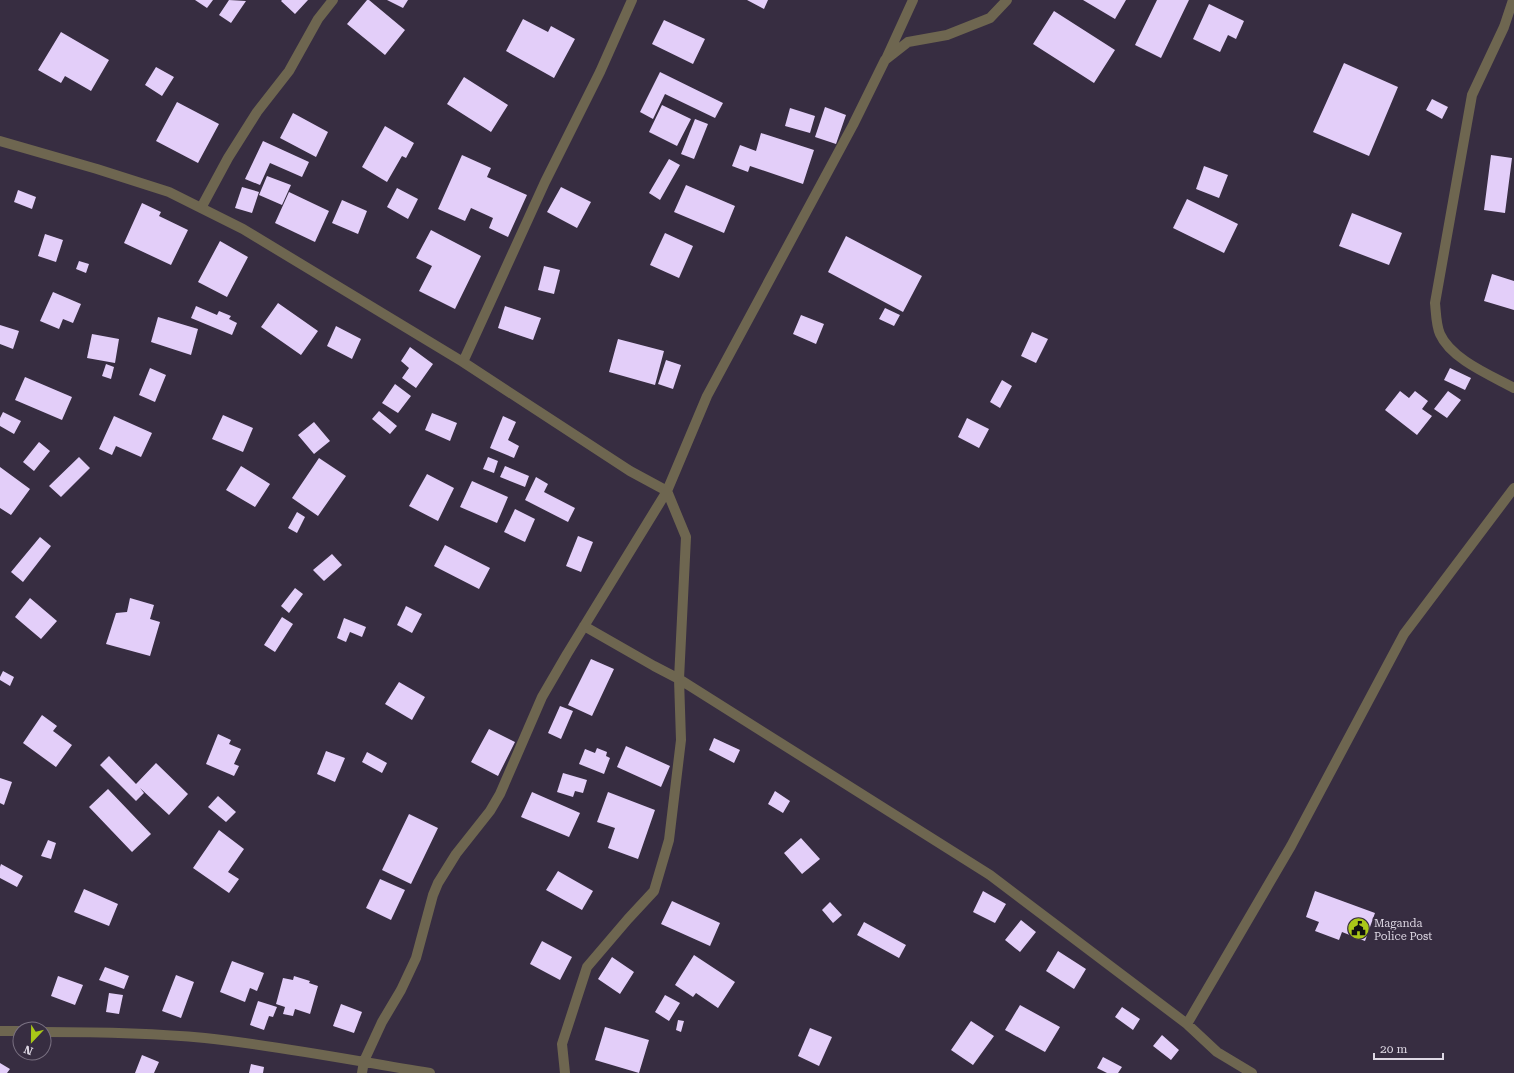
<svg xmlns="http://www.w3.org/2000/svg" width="1514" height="1073" viewBox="0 0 1514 1073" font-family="'Roboto Serif',serif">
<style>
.building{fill:#e3cef9}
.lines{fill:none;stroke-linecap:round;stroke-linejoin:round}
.minor{stroke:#6e6650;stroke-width:10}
.labels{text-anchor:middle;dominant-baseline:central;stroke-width:4;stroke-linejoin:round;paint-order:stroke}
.poi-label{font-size:11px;fill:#ded8e4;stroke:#372d41;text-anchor:start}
</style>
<rect width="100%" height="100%" fill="#372d41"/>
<!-- building -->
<path class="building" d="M195,0H213L207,8Z
M229,0L246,1L231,23L219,15Z
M282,0H308L295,14L281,1Z
M367,0H369L405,30L385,55L347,24Z
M387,0H408L403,8Z
M747,0H768L764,9Z
M1083,0H1126L1115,19Z
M1157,0H1189L1161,58L1135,45Z
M1209,4L1244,21L1236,39L1228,35L1220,52L1193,39Z
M1054,11L1115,50L1094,83L1033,44Z
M523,19L548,32L551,26L575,39L554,78L506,51Z
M664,20L705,39L693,64L652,44Z
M61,32L109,60L91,91L65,76L61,83L38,70Z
M1344,63L1398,87L1369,156L1313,132Z
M156,67L174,77L162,96L145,85Z
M660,72L723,103L715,118L665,94L653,119L640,112Z
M464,77L508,105L491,132L447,104Z
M1432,99L1448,107L1442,119L1426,110Z
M177,102L219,124L198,163L156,141Z
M662,105L691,119L677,146L649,132Z
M825,107L846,115L836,144L815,137Z
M790,108L815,116L810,133L785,126Z
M293,113L328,132L316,157L280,138Z
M695,119L708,124L694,159L681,154Z
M385,126L414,143L406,158L402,156L387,182L362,167Z
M761,133L814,150L803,184L750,166L748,172L732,166L740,145L756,151Z
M263,141L309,162L302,177L270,163L260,185L245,179Z
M462,155L491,168L487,177L527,195L508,237L489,228L493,218L471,208L465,221L438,209Z
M1491,155L1512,158L1505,213L1484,210Z
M669,159L680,165L660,200L649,193Z
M1204,166L1228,175L1219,198L1196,189Z
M267,176L291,185L282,205L259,195Z
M686,185L735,206L724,233L674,212Z
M242,187L259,192L252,213L235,208Z
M561,187L591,202L577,228L547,212Z
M397,188L418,199L408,219L387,207Z
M18,190L36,197L32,209L14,202Z
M289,192L329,211L315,242L275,223Z
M1187,199L1238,224L1224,253L1173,228Z
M342,200L367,211L358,234L332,223Z
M142,203L161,212L159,216L188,230L171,265L124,243Z
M1352,213L1402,233L1389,265L1339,246Z
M431,230L481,256L455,309L419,291L432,266L416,258Z
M665,233L693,246L679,278L650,265Z
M45,234L63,240L56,262L38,256Z
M846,236L922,276L903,312L828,272Z
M220,241L248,257L227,297L198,282Z
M79,261L89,264L86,273L76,269Z
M544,266L560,270L554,294L538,290Z
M1492,274L1514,281V310L1484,301Z
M53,292L81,304L73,323L63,319L59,329L40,321Z
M278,303L318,331L301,355L261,327Z
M196,306L217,315L219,311L231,316L229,319L237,323L232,335L191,318Z
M505,306L541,318L533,340L498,328Z
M885,308L900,315L894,326L879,319Z
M801,315L824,324L816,344L793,334Z
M158,317L198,329L191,355L151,342Z
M0,325L19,331L13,349L0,344Z
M336,326L361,339L352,359L327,346Z
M1032,332L1048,339L1036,363L1021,356Z
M92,334L119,339L115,363L87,358Z
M618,339L664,351L655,385L609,372Z
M410,347L433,364L416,388L402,378L409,368L401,361Z
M666,360L681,365L673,389L658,384Z
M106,364L114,367L111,379L102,376Z
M150,368L166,375L155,402L139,395Z
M1450,368L1471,378L1465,390L1444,380Z
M25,377L72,397L62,420L15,400Z
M1002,380L1012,386L1000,408L990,402Z
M395,384L411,396L398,413L382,403Z
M1400,391L1409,398L1415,391L1428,401L1422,409L1432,416L1417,435L1385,410Z
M1448,391L1461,400L1447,418L1434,409Z
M379,411L397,426L390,434L372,419Z
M3,412L21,421L14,434L0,426V418Z
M432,413L457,423L450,441L425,430Z
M223,415L253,428L243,452L212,439Z
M114,416L152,433L141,457L116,446L112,455L99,449Z
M503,416L516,422L508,440L519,446L514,458L490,448Z
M967,418L989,429L979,448L958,437Z
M314,422L330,441L314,454L298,435Z
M39,442L50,451L34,471L23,462Z
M79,457L90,468L61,497L49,486Z
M488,457L498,461L494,473L483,469Z
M319,458L346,476L318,516L292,498Z
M241,466L270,484L255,507L226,490Z
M505,466L529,476L525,487L500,477Z
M0,467L30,489L11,515L0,508Z
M427,474L454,488L438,521L409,506Z
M536,477L548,484L544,492L575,508L568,522L525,500Z
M472,481L508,497L497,523L460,507Z
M515,509L535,519L525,542L504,532Z
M297,512L305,517L297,533L288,528Z
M578,536L593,542L581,572L566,566Z
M40,537L51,546L23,582L11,572Z
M445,545L490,568L479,589L434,566Z
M332,554L342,565L324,581L313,570Z
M295,588L303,594L289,613L281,606Z
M30,598L57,621L41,639L15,617Z
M130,598L154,605L150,619L160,622L150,656L106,644L116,613L127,612Z
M406,606L422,614L412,633L397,625Z
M282,617L293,624L275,652L264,645Z
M344,618L366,627L362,637L350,632L346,642L337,638Z
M591,659L614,669L592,716L568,705Z
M3,671L14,677L10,686L0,680V677Z
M399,682L425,697L412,720L385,704Z
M560,706L573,711L561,739L548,733Z
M42,715L57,726L53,731L72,745L56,767L23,743Z
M489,729L515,742L498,776L471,762Z
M218,734L231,740L229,744L241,749L234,764L239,766L234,776L206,764Z
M714,738L740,750L734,763L709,750Z
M626,746L670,766L661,787L617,767Z
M597,748L607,752L606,756L610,758L604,774L579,764L585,749L595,753Z
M326,751L345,758L335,782L317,774Z
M367,752L387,763L382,773L362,762Z
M109,756L136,784L156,763L188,794L169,815L140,788L144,793L136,801L100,765Z
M563,773L587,780L583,793L575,791L573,797L557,792Z
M0,778L12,782L4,805L0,803Z
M108,789L151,834L132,852L89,807Z
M775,791L790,801L783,813L768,804Z
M532,792L580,813L569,837L521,817Z
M608,792L655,810L638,859L608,848L615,828L597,822Z
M218,796L236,812L226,822L208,807Z
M409,814L438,828L411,884L382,870Z
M219,830L244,849L228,872L239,879L229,893L193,868Z
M801,838L820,859L802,874L784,853Z
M48,840L56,843L51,859L41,856Z
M1,864L23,876L17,887L0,878V867Z
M558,871L593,891L582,910L546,890Z
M380,879L405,890L391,920L366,908Z
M84,889L118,904L109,926L74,912Z
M983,891L1006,904L995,923L973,912Z
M1315,891L1375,913L1365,941L1342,932L1339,940L1315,931L1319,922L1306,917Z
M672,901L720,923L710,946L661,924Z
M830,902L842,915L833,923L822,910Z
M1021,920L1036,932L1020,952L1005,940Z
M864,922L906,945L899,958L857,935Z
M542,941L572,957L560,980L530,964Z
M1058,951L1086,969L1074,989L1046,971Z
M694,955L735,982L718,1008L696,993L693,997L675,985Z
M612,957L634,972L620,994L598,979Z
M232,961L264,973L257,991L250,988L245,1002L220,992Z
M105,967L129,976L124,989L99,980Z
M176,975L194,982L181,1018L162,1011Z
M58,976L83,985L75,1005L51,996Z
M294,976L310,981L309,983L318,986L310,1014L295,1009L293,1016L283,1014L285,1007L276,1004L283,978L293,980Z
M109,993L123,995L119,1014L106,1012Z
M665,995L680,1003L669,1021L655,1012Z
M258,1001L277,1007L273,1017L269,1016L264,1030L250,1025Z
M341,1004L362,1012L354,1033L333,1026Z
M1020,1005L1060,1027L1045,1052L1005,1030Z
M1122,1007L1140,1019L1133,1030L1115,1017Z
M678,1020L684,1021L681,1032L676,1030Z
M971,1021L994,1036L973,1065L951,1050Z
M605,1027L649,1040L639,1073L595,1060Z
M810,1028L832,1037L819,1066L798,1056Z
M1162,1035L1179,1050L1171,1060L1153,1046Z
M142,1055L159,1062L154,1073H135Z
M1103,1057L1122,1067L1118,1073H1107L1097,1068Z
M0,1063L10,1069L7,1073H0Z
M251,1064L264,1067L263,1073H249Z"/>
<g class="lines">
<!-- minor -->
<path class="minor" d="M1513,0L1504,27L1472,95L1435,303C1436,312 1436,325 1440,334C1451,359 1490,375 1514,388
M886,59L913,0
M0,141L97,169L169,192L243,229L463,362L630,471L667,491L707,396L853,125L885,60L908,42L947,35L990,18L1007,0
M201,208L228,158L257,112L289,71L318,19L333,0
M463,362L545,182L600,72L632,0
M584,626L654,666L679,679L990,875L1187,1024L1217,1052L1252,1073
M1187,1024L1291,846L1404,634L1514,488
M0,1031H20
M44,1032C98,1032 151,1033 205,1038C280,1046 355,1061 430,1073
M362,1073L364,1061L382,1022L401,990L416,958L433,895L438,883L456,854L490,811L500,794L542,697L567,654L667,491
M565,1073L562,1044L587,967L628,919L654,891L669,840L681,740L679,679L686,537L667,491"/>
</g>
<!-- icons -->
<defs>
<symbol id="civic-disc" viewBox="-11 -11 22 22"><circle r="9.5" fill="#aac718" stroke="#372d41"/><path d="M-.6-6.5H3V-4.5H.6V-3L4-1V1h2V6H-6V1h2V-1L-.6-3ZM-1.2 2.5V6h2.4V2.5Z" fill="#111"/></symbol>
</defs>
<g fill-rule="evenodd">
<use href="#civic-disc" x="1346" y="916" width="25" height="25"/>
</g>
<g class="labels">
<!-- poi labels -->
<g class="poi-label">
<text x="1374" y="923">Maganda<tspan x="1374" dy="13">Police Post</tspan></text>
</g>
</g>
<!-- north arrow -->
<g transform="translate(32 1041) rotate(202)"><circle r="19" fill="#372d41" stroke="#7a7182"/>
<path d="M0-3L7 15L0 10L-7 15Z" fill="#aac718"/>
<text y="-6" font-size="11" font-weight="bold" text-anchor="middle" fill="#ded8e4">N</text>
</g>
<!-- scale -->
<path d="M1374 1053v6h69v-6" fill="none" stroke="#ded8e4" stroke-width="2"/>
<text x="1380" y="1053" font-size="12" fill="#ded8e4" stroke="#372d41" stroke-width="3" paint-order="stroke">20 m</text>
</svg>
